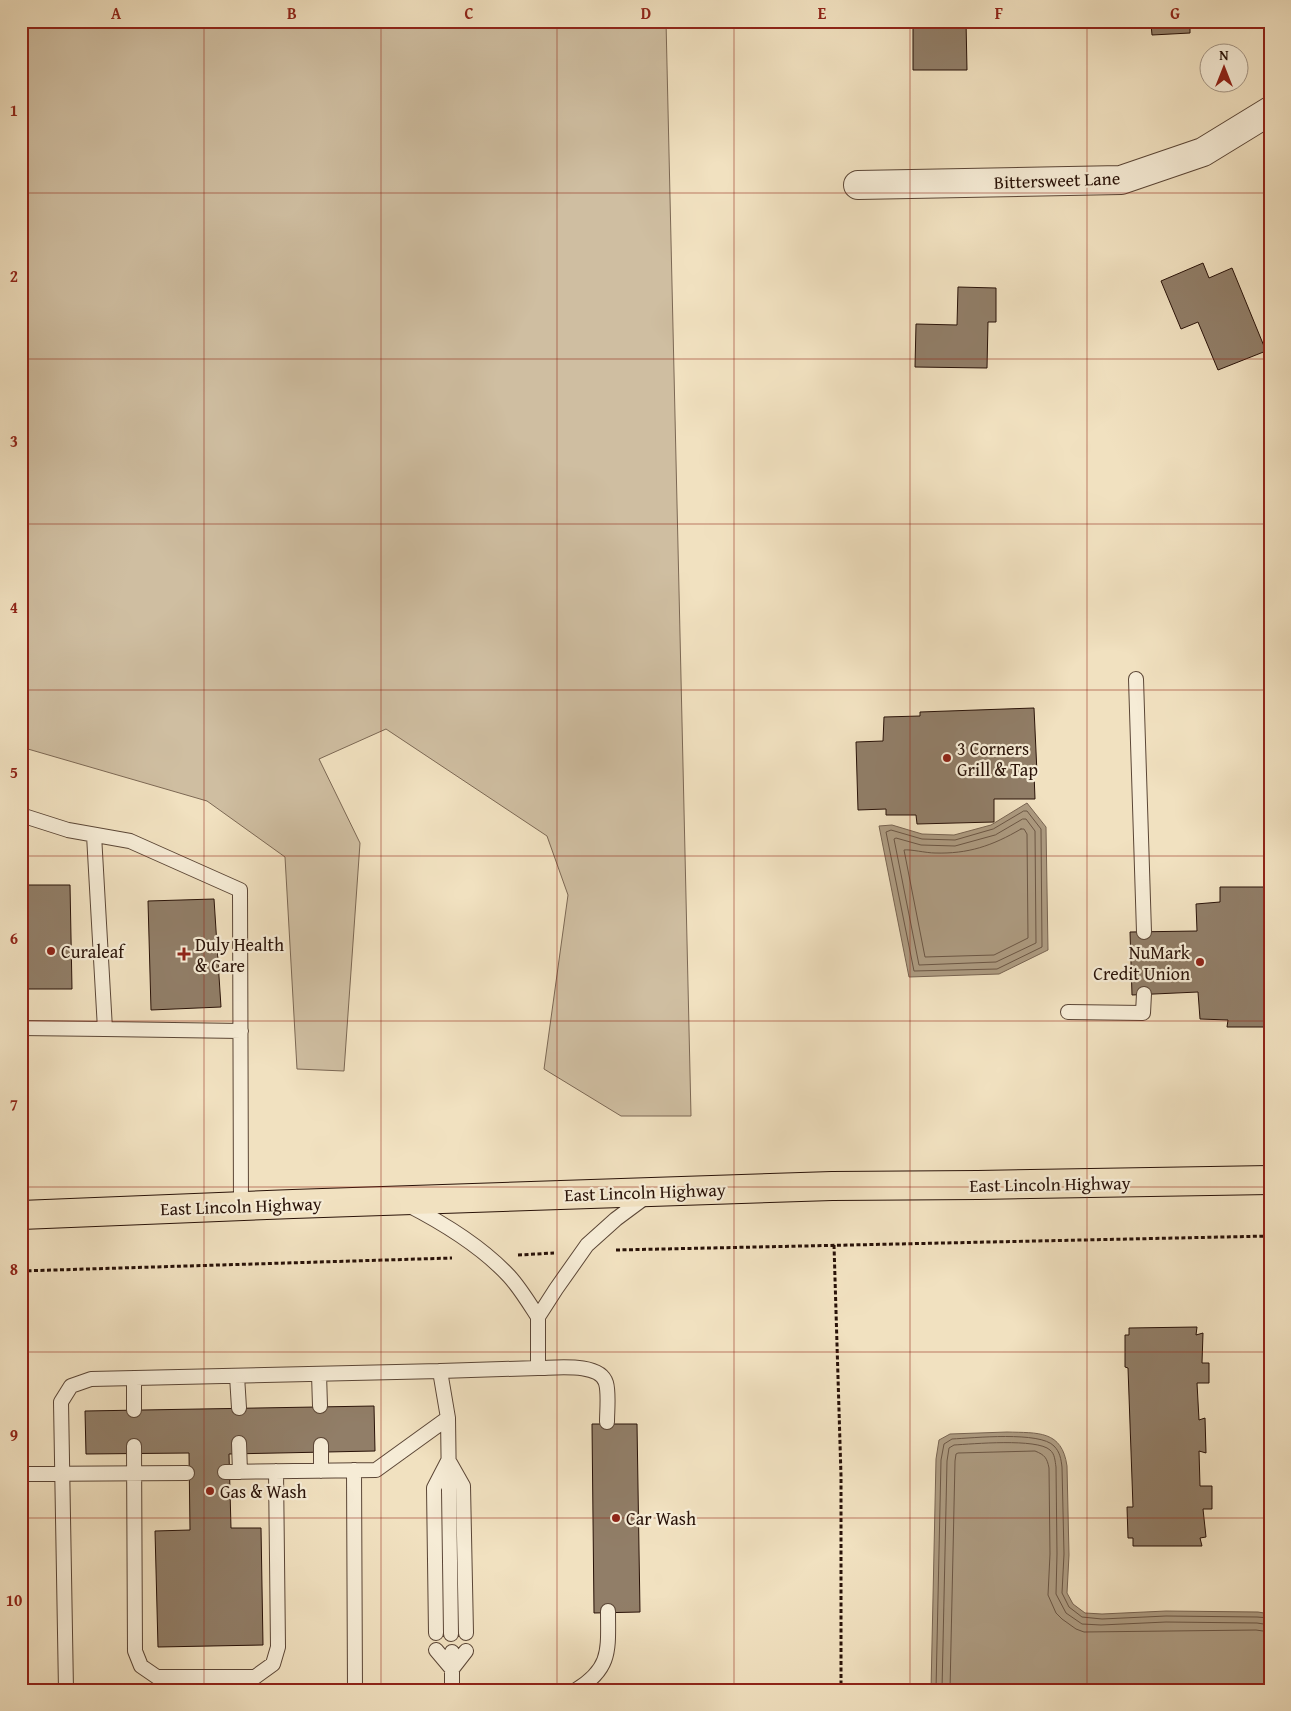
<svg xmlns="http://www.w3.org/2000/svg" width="1291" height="1711" viewBox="0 0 1291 1711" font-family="'Gentium Book Plus',serif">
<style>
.green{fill:#cfbea1;stroke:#7c6854}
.water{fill:#ad9b81;stroke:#786451}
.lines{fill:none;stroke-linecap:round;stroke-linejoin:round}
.shore{stroke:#6b5644;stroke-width:1}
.building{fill:#917e68;stroke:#291208}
.service-casing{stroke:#5b4636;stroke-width:16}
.minor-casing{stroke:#5b4636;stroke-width:30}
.primary-casing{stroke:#291208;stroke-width:30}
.path{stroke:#291208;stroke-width:3;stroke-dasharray:4 2.5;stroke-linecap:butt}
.service{stroke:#f6ecd6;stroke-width:14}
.minor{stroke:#f6ecd6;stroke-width:28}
.primary{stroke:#f1e1c0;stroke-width:28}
.grid{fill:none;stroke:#8f2418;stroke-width:1;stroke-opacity:0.55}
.poi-dot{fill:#8f2418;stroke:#f6ecd6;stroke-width:2}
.labels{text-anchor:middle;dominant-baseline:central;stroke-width:4.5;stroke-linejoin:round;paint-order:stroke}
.street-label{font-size:18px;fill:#291208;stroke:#f6ecd6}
.poi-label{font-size:18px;fill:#291208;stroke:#f6ecd6;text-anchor:start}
.neatline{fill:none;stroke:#8f2418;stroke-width:2}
.grid-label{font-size:16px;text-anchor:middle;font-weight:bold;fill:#8f2418}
</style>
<rect width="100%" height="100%" fill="#f1e1c0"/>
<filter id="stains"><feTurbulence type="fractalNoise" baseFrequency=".004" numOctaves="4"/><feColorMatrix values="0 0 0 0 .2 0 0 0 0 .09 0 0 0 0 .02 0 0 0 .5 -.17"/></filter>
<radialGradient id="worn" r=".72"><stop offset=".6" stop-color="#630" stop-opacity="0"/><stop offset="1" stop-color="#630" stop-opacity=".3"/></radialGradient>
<!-- green -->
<path class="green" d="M21,21H666L691,1116H621L544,1069L568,895L547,836L386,729L319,759L360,843L344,1071L297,1069L285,857L207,801L21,747Z"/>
<!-- water -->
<path class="water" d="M1027,803L1046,827L1048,950L999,974L909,977L879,826L892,825L922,834L954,835L991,825Z
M1007,1432C1038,1433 1062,1430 1067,1466L1069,1555L1067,1593L1073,1604L1085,1613L1102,1614L1166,1611L1258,1612L1270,1614V1690H931L936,1459L939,1440L950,1434Z"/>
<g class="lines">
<!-- shore -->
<path class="shore" d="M1024,811H1027L1041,829L1042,947L997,969L914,971L886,832L891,830L922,839L955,840L993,829Z
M1023,819H1026L1035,831L1036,943L996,962L919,965L894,839L896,838L921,845L955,846L995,835Z
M1021,829H1024L1027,834L1028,938L994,955L925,957L904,850C910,849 926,853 935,853C968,854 992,846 1021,829Z
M936,1690L941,1460L944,1444L952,1439C973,1438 1040,1431 1054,1446C1060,1452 1061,1459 1062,1467L1064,1554L1062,1593L1069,1607L1082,1617L1102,1619L1166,1616L1257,1617L1270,1618
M942,1690L947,1461L949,1448L954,1445C972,1444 1037,1438 1050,1450C1055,1454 1055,1461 1056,1467L1057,1554L1056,1594L1066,1613L1082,1624L1101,1625L1166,1622L1257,1623L1270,1625
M950,1690L955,1461L956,1454L958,1453L1035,1451C1045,1455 1047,1458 1049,1468L1050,1554L1048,1595L1056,1613L1062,1619L1076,1629L1084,1632L1256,1630L1270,1632"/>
</g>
<!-- building -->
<path class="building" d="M913,21H966L967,70H913Z
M1115,21H1190V33L1152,35L1151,24L1115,25Z
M1203,263L1209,278L1232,268L1266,351L1218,370L1198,322L1181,329L1161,281Z
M958,287L996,288V322H988L987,368L915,367L916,324L957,325Z
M1034,708L1037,773H1034L1035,799H994V822L917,824L916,815H886V809L858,810L856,742L883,741L884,717L920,716V712Z
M21,885H70L72,989H21Z
M1220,887H1269L1270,1018H1266L1268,1027H1227L1228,1020L1200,1019L1198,992L1132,995L1130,932L1197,931L1196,904L1220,902Z
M214,899L221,1007L151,1010L148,901Z
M1197,1327L1196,1335L1203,1333L1202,1363H1209V1383H1197L1199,1420L1205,1418L1206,1453L1199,1451L1200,1486H1212V1509H1203L1206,1537L1200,1538L1202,1546H1133V1538H1128L1127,1507H1133L1128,1368L1125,1367V1335H1129V1328Z
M374,1406L375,1451L229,1454L231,1528H261L263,1645L158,1647L155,1531L190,1530L189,1453L86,1454L85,1411Z
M592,1424H637L640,1612L594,1613Z"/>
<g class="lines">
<defs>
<path id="service" d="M1136,679L1144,932
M21,815L68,830L130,841L240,890L241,1206
M94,835L105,1029L241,1031
M1068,1012L1143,1013L1144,994
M21,1028L105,1029
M408,1205C443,1223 482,1247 509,1276C520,1288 529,1303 538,1317
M538,1368C555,1368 600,1362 606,1383C609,1393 607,1411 607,1422
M319,1374L320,1406
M237,1376L239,1408
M134,1378V1410
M448,1418L451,1634
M239,1443L240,1472
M321,1445V1471
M134,1446L135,1651L141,1666L157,1677H255L273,1664L278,1647L276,1471
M450,1463L463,1486L466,1633
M354,1470L355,1690
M225,1472L376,1470L448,1418L440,1371L538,1368V1317L556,1289L587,1245L616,1219L647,1196
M21,1474L187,1473
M436,1633L434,1488L448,1461
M436,1650L452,1669
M452,1652V1690
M452,1669L466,1651
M66,1690L61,1402L71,1386L91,1379L440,1371
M576,1690C612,1668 608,1649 608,1611"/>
<path id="minor" d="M858,185L1121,180L1203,152L1270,111"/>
<path id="primary" d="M21,1215L293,1204L832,1186L978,1185L1270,1180"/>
</defs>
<!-- service casing -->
<use href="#service" class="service-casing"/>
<!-- minor casing -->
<use href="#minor" class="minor-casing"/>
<!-- primary casing -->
<use href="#primary" class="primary-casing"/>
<!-- path -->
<path class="path" d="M834,1245L841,1476V1690
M616,1250L1270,1236
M518,1255L554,1253
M21,1271L452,1258"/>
<!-- service -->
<use href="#service" class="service"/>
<!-- minor -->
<use href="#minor" class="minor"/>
<!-- primary -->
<use href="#primary" class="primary"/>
</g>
<!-- grid -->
<path class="grid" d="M204,21V1690M381,21V1690M557,21V1690M734,21V1690M910,21V1690M1087,21V1690M21,193H1270M21,359H1270M21,524H1270M21,690H1270M21,856H1270M21,1021H1270M21,1187H1270M21,1352H1270M21,1518H1270"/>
<!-- markers -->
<g class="poi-dot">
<circle cx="947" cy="758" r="5"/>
<circle cx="51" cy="951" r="5"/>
<path d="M181.5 946.5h5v5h5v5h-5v5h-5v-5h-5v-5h5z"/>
<circle cx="1200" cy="962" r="5"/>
<circle cx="210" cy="1491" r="5"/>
<circle cx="616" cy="1518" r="5"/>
</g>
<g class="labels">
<!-- street labels -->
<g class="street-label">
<text transform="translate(1057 180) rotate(-2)">Bittersweet Lane</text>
<text transform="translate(1050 1184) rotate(-1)">East Lincoln Highway</text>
<text transform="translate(645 1192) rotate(-2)">East Lincoln Highway</text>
<text transform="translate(241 1206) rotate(-2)">East Lincoln Highway</text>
</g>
<!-- poi labels -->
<g class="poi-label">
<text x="957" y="748">3 Corners<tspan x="957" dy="21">Grill &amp; Tap</tspan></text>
<text x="195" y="944">Duly Health<tspan x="195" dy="21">&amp; Care</tspan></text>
<text x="61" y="951">Curaleaf</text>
<text x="1190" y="952" text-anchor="end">NuMark<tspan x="1190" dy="21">Credit Union</tspan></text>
<text x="220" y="1491">Gas &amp; Wash</text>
<text x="626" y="1518">Car Wash</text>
</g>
</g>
<!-- margin -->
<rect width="1291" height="1711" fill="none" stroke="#f1e1c0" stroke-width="55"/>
<!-- north arrow -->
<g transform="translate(1224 68)"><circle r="24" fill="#f6ecd6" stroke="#a49584"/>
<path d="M0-4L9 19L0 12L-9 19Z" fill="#8f2418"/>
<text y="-8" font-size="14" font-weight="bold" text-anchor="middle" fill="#291208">N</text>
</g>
<rect x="28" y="28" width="1236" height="1656" class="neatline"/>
<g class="grid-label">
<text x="116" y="19">A</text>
<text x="292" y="19">B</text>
<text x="469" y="19">C</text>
<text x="646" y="19">D</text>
<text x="822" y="19">E</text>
<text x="999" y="19">F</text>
<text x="1175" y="19">G</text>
<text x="14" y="116">1</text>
<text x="14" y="282">2</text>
<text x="14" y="447">3</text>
<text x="14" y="613">4</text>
<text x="14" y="778">5</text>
<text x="14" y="944">6</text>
<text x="14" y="1110">7</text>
<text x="14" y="1275">8</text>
<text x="14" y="1441">9</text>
<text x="14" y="1606">10</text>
</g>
<rect width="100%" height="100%" filter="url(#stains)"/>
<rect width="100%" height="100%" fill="url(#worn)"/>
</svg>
